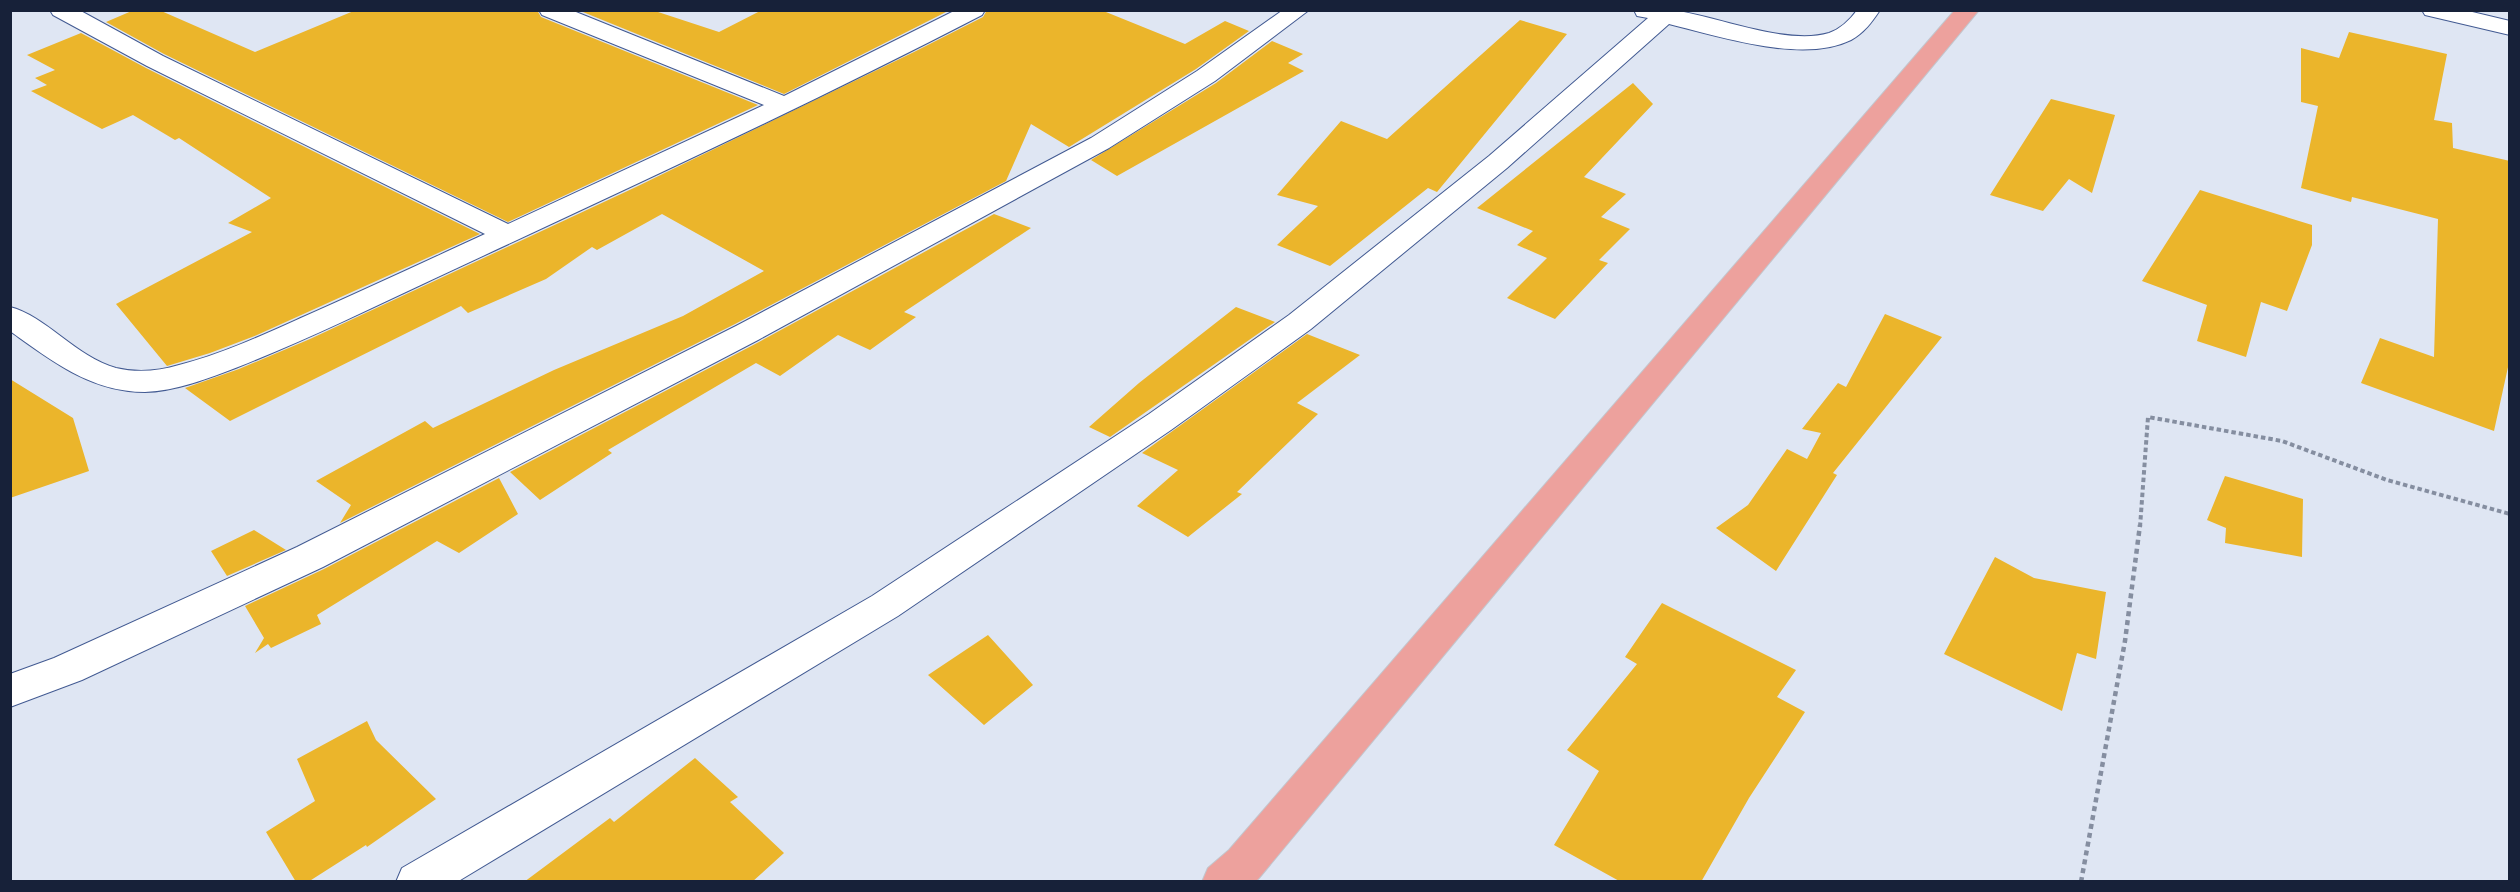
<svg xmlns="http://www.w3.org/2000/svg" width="2520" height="892" viewBox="0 0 2520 892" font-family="'Asap Condensed',sans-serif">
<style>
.building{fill:#ebb52b}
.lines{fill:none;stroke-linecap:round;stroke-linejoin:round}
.minor-casing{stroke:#425a92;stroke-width:2}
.major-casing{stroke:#c3c5cc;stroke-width:2}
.path-far1{stroke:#858ea0;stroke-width:4;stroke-dasharray:4.5 3;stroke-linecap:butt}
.path{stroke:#858ea0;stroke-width:4.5;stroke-dasharray:5 4;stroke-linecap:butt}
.minor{fill:#fff;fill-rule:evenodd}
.major{fill:#eda19d;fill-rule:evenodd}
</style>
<rect width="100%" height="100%" fill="#dfe6f3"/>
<!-- building -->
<path class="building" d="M134,10H159L255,52L356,10H537L541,17L758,105L508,222L164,54L106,22Z
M578,10H652L719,32L762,10H950L784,94Z
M987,10H1101L1185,44L1225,21L1249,31L1196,69L1069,147L1031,124L1006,181L735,324L340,523L351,505L316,481L425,421L433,428L554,370L683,316L764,271L662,214L597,250L592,247L546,279L468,313L461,306L230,421L185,388L239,369L310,339L636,187L914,52L983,17Z
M1520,20L1567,34L1437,192L1428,188L1330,266L1277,245L1318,206L1277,195L1341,121L1387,139Z
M2349,32L2447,54L2434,120L2452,123L2453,148L2510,161V358L2494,431L2361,383L2380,338L2434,357L2438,219L2352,197L2351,202L2301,188L2318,106L2301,102V48L2339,58Z
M81,33L146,68L480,234L257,335L210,353L167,366L116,304L252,232L228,223L271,198L179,138L175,140L133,115L102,129L31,91L47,85L35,78L55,70L27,55Z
M1272,41L1303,54L1288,63L1304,71L1117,176L1091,160L1216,83Z
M1633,83L1653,104L1584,177L1626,194L1601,217L1630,229L1599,260L1608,263L1555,319L1507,298L1547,258L1517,245L1533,231L1477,208Z
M2051,99L2115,115L2092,193L2069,179L2043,211L1990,195Z
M2200,190L2312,225V245L2287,311L2261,302L2246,357L2197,341L2207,305L2142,281Z
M994,214L1031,228L904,312L916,317L870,350L838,335L780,376L756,363L608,450L612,453L540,500L510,472L759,342Z
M1236,307L1275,322L1110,437L1089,427L1139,383Z
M1885,314L1942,337L1833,473L1837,475L1776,571L1716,528L1748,505L1787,449L1807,459L1821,433L1802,429L1838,383L1846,387Z
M1307,334L1360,355L1297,403L1318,414L1237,492L1242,494L1188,537L1137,506L1178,470L1142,453Z
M10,379L73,418L89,471L10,498Z
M2225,476L2303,499L2302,557L2225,543L2226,528L2207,520Z
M499,478L518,514L459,553L437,541L317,615L321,624L271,648L268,644L255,653L264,638L245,606L324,569Z
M254,530L286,550L227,576L211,551Z
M1995,557L2034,578L2106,592L2096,659L2077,653L2062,711L1944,654Z
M1662,603L1796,670L1777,697L1805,712L1749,798L1701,882H1621L1554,845L1599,771L1567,750L1637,664L1625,657Z
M988,635L1033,685L984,725L928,675Z
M367,721L376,740L436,799L367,847L366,845L308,882H296L266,832L315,801L297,759Z
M695,758L738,797L730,802L784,853L752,882H524L610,818L614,822Z"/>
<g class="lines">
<defs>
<path id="minor" d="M50,10H79L163,56L508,224L764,105L542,15L539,10H571L784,96L956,10H985L982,15C799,110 611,196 425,283C363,312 302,342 238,367C209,378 177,391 145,392C91,392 52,361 10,331V307C46,316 76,357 116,368C137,373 159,371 179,365C222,354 263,335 303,317C364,290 424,262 485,234L147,66L53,15Z
M1283,10H1309L1215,81L1109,148L758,340L323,567L82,680L10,707V674L54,658L297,547L736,326L1091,138L1197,71Z
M1634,10C1646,10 1659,9 1671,10C1715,15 1785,46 1829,33C1840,29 1850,20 1857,10H1880C1872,22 1864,33 1851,40C1803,64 1718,36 1669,24L1507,168L1311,329L1171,430L898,616L457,882H396L402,868L872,596L1149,414L1289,315L1489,156L1648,18L1637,16Z
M2422,10H2464L2510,21V35L2425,15Z"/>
<path id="major" d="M1955,10H1979L1259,878L1255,882H1202L1208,868L1229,850Z"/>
</defs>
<!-- minor casing -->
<use href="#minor" class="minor-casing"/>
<!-- major casing -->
<use href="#major" class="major-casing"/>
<!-- path-far1 -->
<path class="path-far1" d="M2140,527L2148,417L2282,441L2387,480L2510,514"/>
<!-- path -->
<path class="path" d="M2081,882L2125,641L2140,525"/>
<!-- minor -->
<use href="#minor" class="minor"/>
<!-- major -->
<use href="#major" class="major"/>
</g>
<!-- border -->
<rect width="2520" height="892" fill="none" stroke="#172139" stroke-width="24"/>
</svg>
